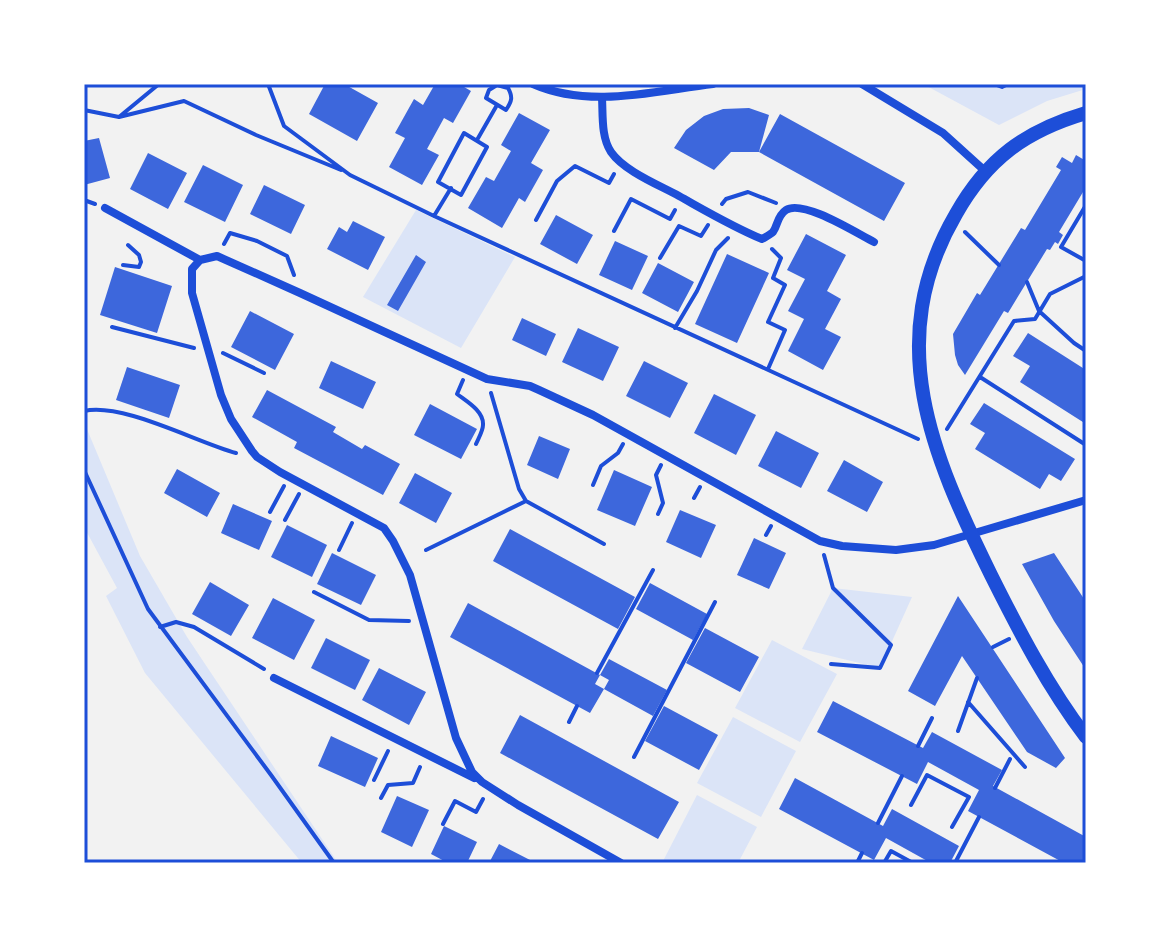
<svg xmlns="http://www.w3.org/2000/svg" width="1170" height="947" viewBox="0 0 1170 947" font-family="Poppins,sans-serif">
<style>
.green{fill:#dbe4f7}
.building{fill:#3d67dc}
.lines{fill:none;stroke-linecap:round;stroke-linejoin:round}
.path{stroke:#1d4ed8;stroke-width:4}
.minor{stroke:#1d4ed8;stroke-width:8}
.tertiary{stroke:#1d4ed8;stroke-width:14}
.neatline{fill:none;stroke:#1d4ed8;stroke-width:3}
</style>
<rect width="100%" height="100%" fill="#f2f2f2"/>
<!-- green -->
<path class="green" d="M923,84H1086V89L1047,101L999,125Z
M416,210L515,257L461,348L363,297Z
M84,422L140,556L187,637L338,863H302L145,673L106,596L117,588L84,527Z
M833,588L912,597L880,668L802,649Z
M772,640L837,674L800,742L735,708Z
M733,717L796,751L761,817L697,783Z
M697,795L757,827L738,863H662Z"/>
<!-- building -->
<path class="building" d="M325,84H344L378,103L357,141L309,114Z
M435,84H459L471,91L453,123L444,118L427,149L439,155L422,185L389,167L405,138L395,133L414,99L423,105Z
M749,108L769,115L759,152L780,114L905,183L884,221L759,152H731L714,170L674,148L686,130L704,116L723,109Z
M519,113L550,130L531,163L543,170L525,202L519,198L502,228L468,208L486,177L494,181L511,151L501,145Z
M99,138L110,178L84,185V141Z
M148,153L187,173L168,209L130,189Z
M1076,155L1086,161L1084,167L1086,168V187L1059,232L1063,235L1058,244L1055,242L1050,250L1047,249L1008,313L1004,311L965,375L958,365L955,355L953,334L977,293L980,295L1021,228L1025,230L1061,170L1056,167L1062,157L1072,163Z
M203,165L243,185L225,222L184,202Z
M264,185L305,205L291,234L250,214Z
M556,215L593,235L577,264L540,244Z
M353,221L385,237L368,270L327,249L339,227L347,232Z
M806,234L846,255L827,291L841,299L825,329L841,337L823,370L788,351L804,319L788,311L805,279L787,270Z
M615,241L648,256L632,290L599,275Z
M727,254L769,273L737,343L695,324Z
M416,255L426,262L398,311L387,305Z
M658,263L694,282L678,312L642,293Z
M115,267L172,286L157,333L100,315Z
M250,311L294,334L275,370L231,347Z
M522,318L556,334L546,356L512,340Z
M578,328L619,347L603,381L562,362Z
M1028,333L1086,370V424L1020,382L1030,366L1013,356Z
M331,361L376,382L363,409L319,388Z
M644,361L688,383L670,418L626,396Z
M127,367L180,385L169,418L116,400Z
M267,390L336,427L333,432L362,449L365,445L400,464L383,495L294,448L297,442L252,417Z
M714,394L756,415L736,455L694,433Z
M984,403L1075,459L1061,481L1049,474L1040,489L975,449L985,433L970,424Z
M430,404L477,429L461,459L414,435Z
M776,431L819,453L801,488L758,466Z
M539,436L570,449L558,479L527,465Z
M844,460L883,482L867,512L827,491Z
M177,469L220,493L207,517L164,493Z
M614,470L652,487L635,526L597,510Z
M415,473L452,493L436,523L399,503Z
M233,504L272,521L259,550L221,533Z
M680,510L716,525L701,558L666,542Z
M287,525L327,545L312,577L271,557Z
M510,529L635,597L618,629L493,561Z
M754,538L786,553L769,589L737,575Z
M332,553L376,575L361,605L317,584Z
M1054,553L1086,602V670L1054,621L1022,564Z
M210,582L249,605L231,636L192,614Z
M650,583L707,614L693,640L636,609Z
M958,596L1065,758L1056,768L1027,752L962,656L935,706L908,691Z
M273,598L315,620L294,660L252,638Z
M468,603L600,675L595,684L604,689L590,713L450,637Z
M705,628L759,657L740,692L686,663Z
M326,638L370,660L355,690L311,668Z
M609,659L667,690L653,716L604,689L609,680L600,675Z
M379,668L426,692L409,725L362,700Z
M833,701L923,748L932,732L1002,770L993,786L1086,837V863H1064L968,811L979,790L928,762L917,784L817,732Z
M664,706L718,735L699,770L645,741Z
M520,715L679,802L658,839L500,753Z
M331,736L378,758L365,787L318,766Z
M795,778L883,826L892,809L959,846L950,863H931L886,838L874,860L779,809Z
M397,796L429,810L412,847L381,832Z
M444,826L477,842L467,863H448L431,854Z
M499,844L532,861L531,863H489Z"/>
<g class="lines">
<!-- path -->
<path class="path" d="M268,84L284,126L350,175L434,216L918,439
M994,84L1002,87L1008,84
M508,88L497,85L489,90L486,98L506,110C512,101 513,97 508,88L509,84
M84,110L119,117L159,84
M119,117L184,101L256,135L341,170
M464,133L487,147L461,195L438,182Z
M477,140L497,105
M84,200L95,204
M722,204L726,199L748,192L776,203
M1086,205L1061,247L1086,261
M434,216L451,188
M536,220L557,181L575,166L609,183L614,174
M614,231L631,199L670,219L675,210
M965,232L999,265
M224,244L230,233L257,241L287,256L294,275
M660,258L679,226L701,236L708,225
M123,265L139,267L141,262L139,255L128,245
M1027,282L1039,311L1074,343L1086,351
M112,327L194,348
M675,328L697,291L716,250L728,238
M223,353L264,373
M768,369L785,330L768,322L785,285L773,278L781,258L772,249
M980,377L1086,445
M463,380L457,394C466,401 484,411 483,425C483,431 478,439 476,444
M491,393L519,489L526,501L604,544
M84,411C122,402 196,442 236,453
M947,429L1014,321L1035,319L1050,294L1086,276
M84,470L148,609L271,775L334,863
M593,485L601,466L618,453L623,444
M694,498L700,487
M270,512L284,486
M658,514L663,503L656,475L661,465
M285,520L299,494
M766,535L771,526
M339,550L352,523
M426,550L526,501
M824,555L833,588L891,645L880,668L831,664
M314,592L369,620L409,621
M160,627L176,622L194,627L264,669
M993,647L1009,639
M597,673L653,570
M968,702L1025,767
M569,722L577,706
M958,731L977,678
M918,746L932,718
M634,757L715,602
M374,780L388,751
M995,788L1010,759
M381,798L388,785L413,783L420,767
M911,805L927,775L969,797L952,827
M878,823L902,776
M443,824L455,801L476,812L483,799
M857,863L862,853
M884,863L891,851L913,863
M955,863L979,817"/>
<!-- minor -->
<path class="minor" d="M533,84C590,109 654,91 713,84
M862,84L943,133L985,171
M602,98C603,115 601,137 611,152C624,171 659,185 679,196C706,211 733,227 762,239C765,237 770,235 773,232C778,225 777,216 786,210C803,199 856,233 874,242
M105,208L200,260L217,256L300,293L487,379L530,386L539,390L593,415L820,541L842,546L896,550L934,545L1086,500
M200,260L192,269V293L221,395L231,419L252,451L257,457L280,472L384,528L393,541L410,575L456,738L472,772L482,782L518,805L621,863
M274,678L474,778"/>
<!-- tertiary -->
<path class="tertiary" d="M1086,113C1025,131 987,159 956,214C882,341 932,455 991,575C1019,631 1048,687 1086,737"/>
</g>
<!-- border -->
<rect width="1170" height="947" fill="none" stroke="#ffffff" stroke-width="172"/>
<rect x="86" y="86" width="998" height="775" class="neatline"/>
</svg>
